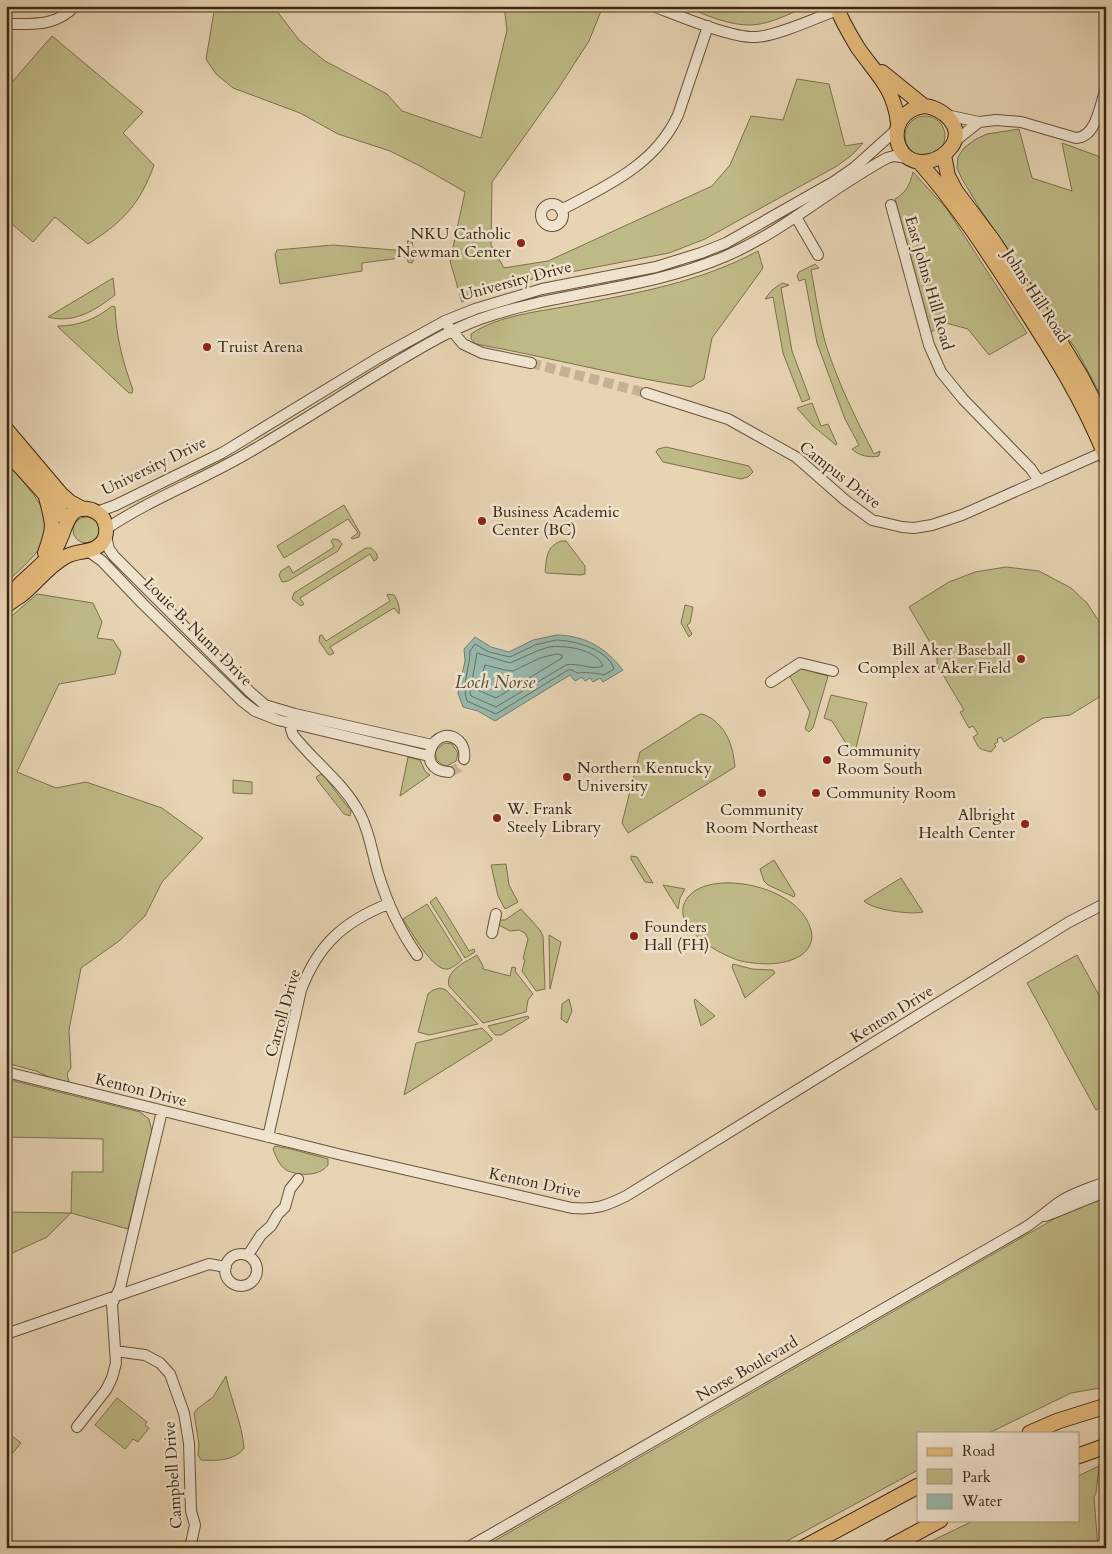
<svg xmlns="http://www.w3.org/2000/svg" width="1112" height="1554" viewBox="0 0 1112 1554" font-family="Cardo,serif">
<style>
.green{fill:#beba87;stroke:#7d714c}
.water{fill:#97b8ac;stroke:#737e6e}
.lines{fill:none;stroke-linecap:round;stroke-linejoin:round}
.shore{stroke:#6a705e;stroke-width:1}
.minor-tunnel{stroke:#c5b293;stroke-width:10;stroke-dasharray:10 5;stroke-linecap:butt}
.minor-casing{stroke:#67533a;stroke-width:12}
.major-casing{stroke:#3c2811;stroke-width:16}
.highway-casing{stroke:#3c2811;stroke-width:17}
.minor{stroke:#efe3ce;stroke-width:10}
.major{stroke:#e4ba7a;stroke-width:14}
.highway{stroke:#e4ba7a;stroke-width:15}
.poi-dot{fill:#8f2418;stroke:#efe3ce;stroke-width:2}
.labels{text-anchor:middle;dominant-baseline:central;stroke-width:5;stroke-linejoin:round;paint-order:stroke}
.poi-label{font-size:16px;fill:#3c2811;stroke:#efe3ce;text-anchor:start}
.street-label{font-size:16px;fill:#3c2811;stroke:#efe3ce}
.water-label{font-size:18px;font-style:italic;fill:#534c38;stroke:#efe3ce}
</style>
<rect width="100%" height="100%" fill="#e7d4b3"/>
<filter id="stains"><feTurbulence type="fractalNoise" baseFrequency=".004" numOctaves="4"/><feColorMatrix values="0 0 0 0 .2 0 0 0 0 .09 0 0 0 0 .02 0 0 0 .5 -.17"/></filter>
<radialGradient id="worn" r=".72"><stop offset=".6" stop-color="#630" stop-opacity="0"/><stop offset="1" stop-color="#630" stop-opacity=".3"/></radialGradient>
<!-- green -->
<path class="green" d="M215,6H273L299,40L325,61L387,94L402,111L481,138L507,30L504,6H603L589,41L556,92L492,182L491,245L504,268L548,261L712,186L730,165L751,116L783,120L797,79L829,84L845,146L863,143L852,155L837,166L705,239L669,253L524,281L477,294L462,302L450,261L465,192L422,167L390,151L338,134L300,113L233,88L216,74L206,59Z
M683,6H808C791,13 771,24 752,25C729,26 704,14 683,6Z
M52,36L143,112L123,133L154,165C140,204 123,222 88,244L55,217L33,242L6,219V89Z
M905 136a20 20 0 1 1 40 0a20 20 0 1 1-40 0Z
M1019,129L1032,178L1072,191L1062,143L1106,159V405L1077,351L980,209L962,179L957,168L958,157L964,148L976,139L987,134Z
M913,172L947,209L1027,333L989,355L968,329L946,323L931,332L895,199C906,193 910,184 913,172Z
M408,240L412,242L415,257L412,263L408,262L407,257L362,263V271L280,284L275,255L277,250L333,245L406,251Z
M758,251L763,268L712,338L704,379L691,387C619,376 548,357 476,344L471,339V334C498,315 543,311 574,305C638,293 700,282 758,251Z
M815,264L819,268L811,270C816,295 819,321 826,345C838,383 856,419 874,454L880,451L879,456C870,458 859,456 852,449L859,445L845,419L817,343L805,279L799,281L797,276L799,272Z
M113,278L115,295C96,310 74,324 48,317Z
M782,283L789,285L781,288L792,351L810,399L802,402L783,353L773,297L765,299L772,290Z
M112,306L115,307C116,337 123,362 133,390L132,393H129L58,327V326C79,326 96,319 112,306Z
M812,403L821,426L828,424L837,444L836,445L813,426L797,408Z
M666,447L749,466L753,472L748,477L741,479L663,462L656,452L658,449Z
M6,463C24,483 62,518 41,546C32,560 18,571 6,583Z
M344,505L360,533L359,537L352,539L351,538L358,533L348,519L284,558L277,546Z
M73 530a13 13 0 1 1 26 0a13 13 0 1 1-26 0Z
M333,539L339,540L342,544L338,551L288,581L282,582L279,575L281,571L289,566L293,573L334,547L331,541Z
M561,541H566L585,566V574L581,575L546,573L545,571C547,557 546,547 561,541Z
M366,548H371C375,551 378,554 377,559L374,561L370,554L300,598L304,604L301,606L292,599L294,593Z
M1006,567L1039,571L1071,588L1087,603L1106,632V693L1070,715L1043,718L1004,742L1001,737L997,739L998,742L994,744L996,746L991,752C976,748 980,749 973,737L978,734L973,726L969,728L960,712L964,710L937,665V654L909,607L949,582L975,572Z
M37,594L93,603L102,622L97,638L113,640L121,652L115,674L59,684L17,772L56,788L86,782L162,808L203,838L162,882L145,916L119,941L81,968L69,1030L71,1068L67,1074L69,1082L55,1080L36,1071L6,1063V621Z
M388,594L394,595C398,601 400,607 399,614L394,608L330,647L334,653L330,655L328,654L319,641L320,635H322L326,641L390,601L387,595Z
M685,605L693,607L690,623L687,625L692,634L689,637L681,623Z
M799,668L828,676L813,728L809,732L805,729L810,712L789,675Z
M831,695L867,703L854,756L832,721L824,718Z
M700,714C705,714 706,716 711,718C728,730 733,747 735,767L628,833L622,823L640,752Z
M445,743L452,744L458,753L456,761L447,766C438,764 434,758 436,750Z
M408,757L420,760L425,771L430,775L400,796Z
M321,774L324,776L351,811L350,816L344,814L318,781L316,777Z
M233,780L252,782V794L233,793Z
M631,856L637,857L653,883L645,882L631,859Z
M774,860L795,894L794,897L768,885L764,881L760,869Z
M506,864L509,885L518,902L505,909L498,896L491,865Z
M901,878L923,912C911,915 873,910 864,901Z
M722,883C753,881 802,896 811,930C814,941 809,950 800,956C783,966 760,965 741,961C719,955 666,925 688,897C696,887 710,884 722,883Z
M663,885L685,889L680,898L678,909Z
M436,897L469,951L474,949L475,952L465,958L430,902Z
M427,904L462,960C458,963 453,968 448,969C433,972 411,931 403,919Z
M521,909L540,930L543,936L545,989L536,991L522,971L525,960L523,959L528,939L525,933L519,930L510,931L497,924L498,920H505Z
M549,935L561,942L550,989Z
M477,955L483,966V969L510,976L512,967L516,968L515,971L533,994L528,1000L526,1012L483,1023L449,986C445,970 466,962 477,955Z
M1077,955L1106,1008V1105L1096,1110L1027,983Z
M733,964L752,969L773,970L775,973L745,998L732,967Z
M440,988L446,990L478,1024L429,1035L418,1032L428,994L433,990Z
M569,999L572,1011L567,1023L561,1019L562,1004Z
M695,999L715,1016L701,1026L694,1001Z
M528,1016L529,1018L501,1035H495L488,1026Z
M482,1028L492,1038V1040L404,1095L416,1043Z
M6,1079L140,1112L149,1119L152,1132L128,1229L71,1213L47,1237L6,1256V1212L71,1213L72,1172H103V1139L6,1137Z
M275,1146L291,1149L328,1159V1165C319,1177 298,1176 286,1170C279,1165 276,1157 273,1149Z
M1106,1197V1387L1071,1393L989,1433H918V1470L774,1548H482L1061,1215Z
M226,1376C231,1400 242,1423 244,1448C235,1461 215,1461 201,1460L198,1455L199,1445L194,1413L197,1409L213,1397Z
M117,1398L147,1422L145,1425L149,1428L138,1442L133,1439L125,1449L95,1425Z
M6,1431L21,1443L6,1461Z
M1099,1466L1096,1493L1094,1497L1098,1548H917L975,1520H1078V1476Z"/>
<!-- water -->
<path class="water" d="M557,635C585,636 605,647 623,670L603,682L600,678L593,682L590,678L585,681L582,677L575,681L570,675L495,721L478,711L463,707L458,693L465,661L464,649L475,637L491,647L509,652L533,640Z"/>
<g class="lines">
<!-- shore -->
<path class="shore" d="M557,640C575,641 608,649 614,669L604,675C599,673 582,672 577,673L572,670H568L496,714L467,701C461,685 470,668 470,651L475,644L489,652L510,657L535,645Z
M549,647C565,645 596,649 603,666C591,671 578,662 566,665L496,707L471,696L470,692L477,653L510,663L537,651Z
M557,654L562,655V658L496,698L478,690L485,665L505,670L513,671L540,658Z"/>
<!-- minor-tunnel -->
<path class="minor-tunnel" d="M531,363L646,393
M449,772L458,768L464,759"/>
<defs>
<path id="minor" d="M463,6H491
M653,6C677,15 733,39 757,37C779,35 816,18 837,10
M6,24C32,24 56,27 75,6
M946,115L979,122L996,120L1021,122L1076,138C1097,137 1100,104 1106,88
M955,141L979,122
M541 215a11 11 0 1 1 22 0a11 11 0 1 1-22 0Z
M891,205L929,345L941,372L963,399L1031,469L1039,481
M561,210C607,186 656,164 678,115L708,26
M796,217L818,255
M448,326L463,344L482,353L531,363
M646,393L728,419L796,457L845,500L872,520L902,527L914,528L932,525L962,515L1106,451
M97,512L116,505L222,453L378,358L445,321L475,309L542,289L656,267L701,253L726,243L835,181L855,167L895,131
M106,529C152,498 205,479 253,450C301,422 347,392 395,363C422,347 450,330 480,319C560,291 648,290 726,256C784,231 831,188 887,158L894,156L907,158
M106,536L109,549L114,556L250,692L265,705L295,714L432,745
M88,551L102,561L143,604L242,701L255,711L278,720L429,756
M771,682L800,663L833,671
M294,717L291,729L293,735C315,763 344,783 360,814C370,833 372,853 378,873C387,903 399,929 417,955
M449,772C412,771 435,720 459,741C464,746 465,752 464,759
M492,933L496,914
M6,1072L342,1155L572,1208C595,1210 606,1206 626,1196L1069,922L1106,903
M268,1137L301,990C318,945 343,922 388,904
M1045,1216C1066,1209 1085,1199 1106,1192
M225 1270a16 16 0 1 1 32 0a16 16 0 1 1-32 0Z
M248,1255L261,1235L271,1226L278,1214L285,1207L290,1189L298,1179
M6,1334L209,1264L226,1267
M115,1351L145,1355L160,1363L170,1374L184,1413L189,1443L191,1511L195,1525L190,1548
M77,1427L106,1390L112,1378L116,1363L112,1304L120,1288L162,1111
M467,1548L1026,1227C1038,1219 1047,1211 1058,1203C1072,1193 1090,1188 1106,1182"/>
<path id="major" d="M836,6C842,21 850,35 858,48C877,75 894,88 898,123
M882,72L924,106
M924,106C942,107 965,127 952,146C946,154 939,159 930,161C892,170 882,112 924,106Z
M944,155L948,176L956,191L992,239L1056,335L1081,376L1106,425
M920,163C957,205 987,251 1018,299C1051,350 1084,401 1106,458
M6,429L61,494L70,502L83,509
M6,451L59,510L67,521
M45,553C55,525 53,525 46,497
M6,607C12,600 14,591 20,584C31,573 46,562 55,549C66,535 65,501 92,510C100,513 105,519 106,527C107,535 104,543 97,547C89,553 76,550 65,557C49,566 39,580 25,592C21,596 15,599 10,603"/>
<path id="highway" d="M1030,1433L1058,1421L1106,1406
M1078,1456L1106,1446
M803,1548L918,1486
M888,1548L940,1520"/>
</defs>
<!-- minor casing -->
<use href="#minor" class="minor-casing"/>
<!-- major casing -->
<use href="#major" class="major-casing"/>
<!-- highway casing -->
<use href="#highway" class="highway-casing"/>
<!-- minor -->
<use href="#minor" class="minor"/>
<!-- major -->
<use href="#major" class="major"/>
<!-- highway -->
<use href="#highway" class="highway"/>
</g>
<!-- markers -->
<g class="poi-dot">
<circle cx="521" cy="243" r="5"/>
<circle cx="207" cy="347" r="5"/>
<circle cx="482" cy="521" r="5"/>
<circle cx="1021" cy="659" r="5"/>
<circle cx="827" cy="760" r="5"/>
<circle cx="567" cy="777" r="5"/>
<circle cx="762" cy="793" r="5"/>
<circle cx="816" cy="793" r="5"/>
<circle cx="497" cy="818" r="5"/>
<circle cx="1025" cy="824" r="5"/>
<circle cx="634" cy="936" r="5"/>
</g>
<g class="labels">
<!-- poi labels -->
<g class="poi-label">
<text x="511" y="234" text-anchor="end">NKU Catholic<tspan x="511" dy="18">Newman Center</tspan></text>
<text x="217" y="347">Truist Arena</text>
<text x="492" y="512">Business Academic<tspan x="492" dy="18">Center (BC)</tspan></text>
<text x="1011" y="650" text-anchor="end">Bill Aker Baseball<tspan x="1011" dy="18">Complex at Aker Field</tspan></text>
<text x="837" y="751">Community<tspan x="837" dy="18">Room South</tspan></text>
<text x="577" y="768">Northern Kentucky<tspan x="577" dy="18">University</tspan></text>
<text x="826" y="793">Community Room</text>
<text x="507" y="809">W. Frank<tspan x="507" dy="18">Steely Library</tspan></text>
<text x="762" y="810" text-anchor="middle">Community<tspan x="762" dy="18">Room Northeast</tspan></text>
<text x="1015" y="815" text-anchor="end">Albright<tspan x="1015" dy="18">Health Center</tspan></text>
<text x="644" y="927">Founders<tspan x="644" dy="18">Hall (FH)</tspan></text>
</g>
<!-- street labels -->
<g class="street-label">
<text transform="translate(516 281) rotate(-15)">University Drive</text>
<text transform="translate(929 283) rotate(74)">East Johns Hill Road</text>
<text transform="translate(1036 296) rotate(57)">Johns Hill Road</text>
<text transform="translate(154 466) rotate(-26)">University Drive</text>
<text transform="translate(840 475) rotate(38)">Campus Drive</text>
<text transform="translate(198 632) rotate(45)">Louie B. Nunn Drive</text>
<text transform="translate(283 1013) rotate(-74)">Carroll Drive</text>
<text transform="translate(892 1014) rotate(-32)">Kenton Drive</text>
<text transform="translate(141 1090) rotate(14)">Kenton Drive</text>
<text transform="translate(535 1183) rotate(12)">Kenton Drive</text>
<text transform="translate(747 1369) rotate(-30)">Norse Boulevard</text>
<text transform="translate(173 1475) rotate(-94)">Campbell Drive</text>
</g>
<!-- water labels -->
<g class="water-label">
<text x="495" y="682">Loch Norse</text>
</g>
</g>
<!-- margin -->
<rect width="1112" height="1554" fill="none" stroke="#e7d4b3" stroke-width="25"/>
<rect x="8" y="8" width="1097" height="1539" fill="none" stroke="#3c2811" stroke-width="2.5"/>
<rect x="12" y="12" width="1087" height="1529" fill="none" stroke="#3c2811"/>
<!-- legend -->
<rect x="917" y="1432" width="162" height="90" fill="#efe3ce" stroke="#a79882"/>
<rect x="927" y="1448" width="25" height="8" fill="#e4ba7a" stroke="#a79882"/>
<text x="962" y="1456" font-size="15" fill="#3c2811">Road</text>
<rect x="927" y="1469" width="25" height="15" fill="#beba87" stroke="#a79882"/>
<text x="962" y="1482" font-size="15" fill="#3c2811">Park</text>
<rect x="927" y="1494" width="25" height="15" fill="#97b8ac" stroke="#a79882"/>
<text x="962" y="1506" font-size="15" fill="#3c2811">Water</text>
<rect width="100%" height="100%" filter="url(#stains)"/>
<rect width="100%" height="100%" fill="url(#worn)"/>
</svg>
